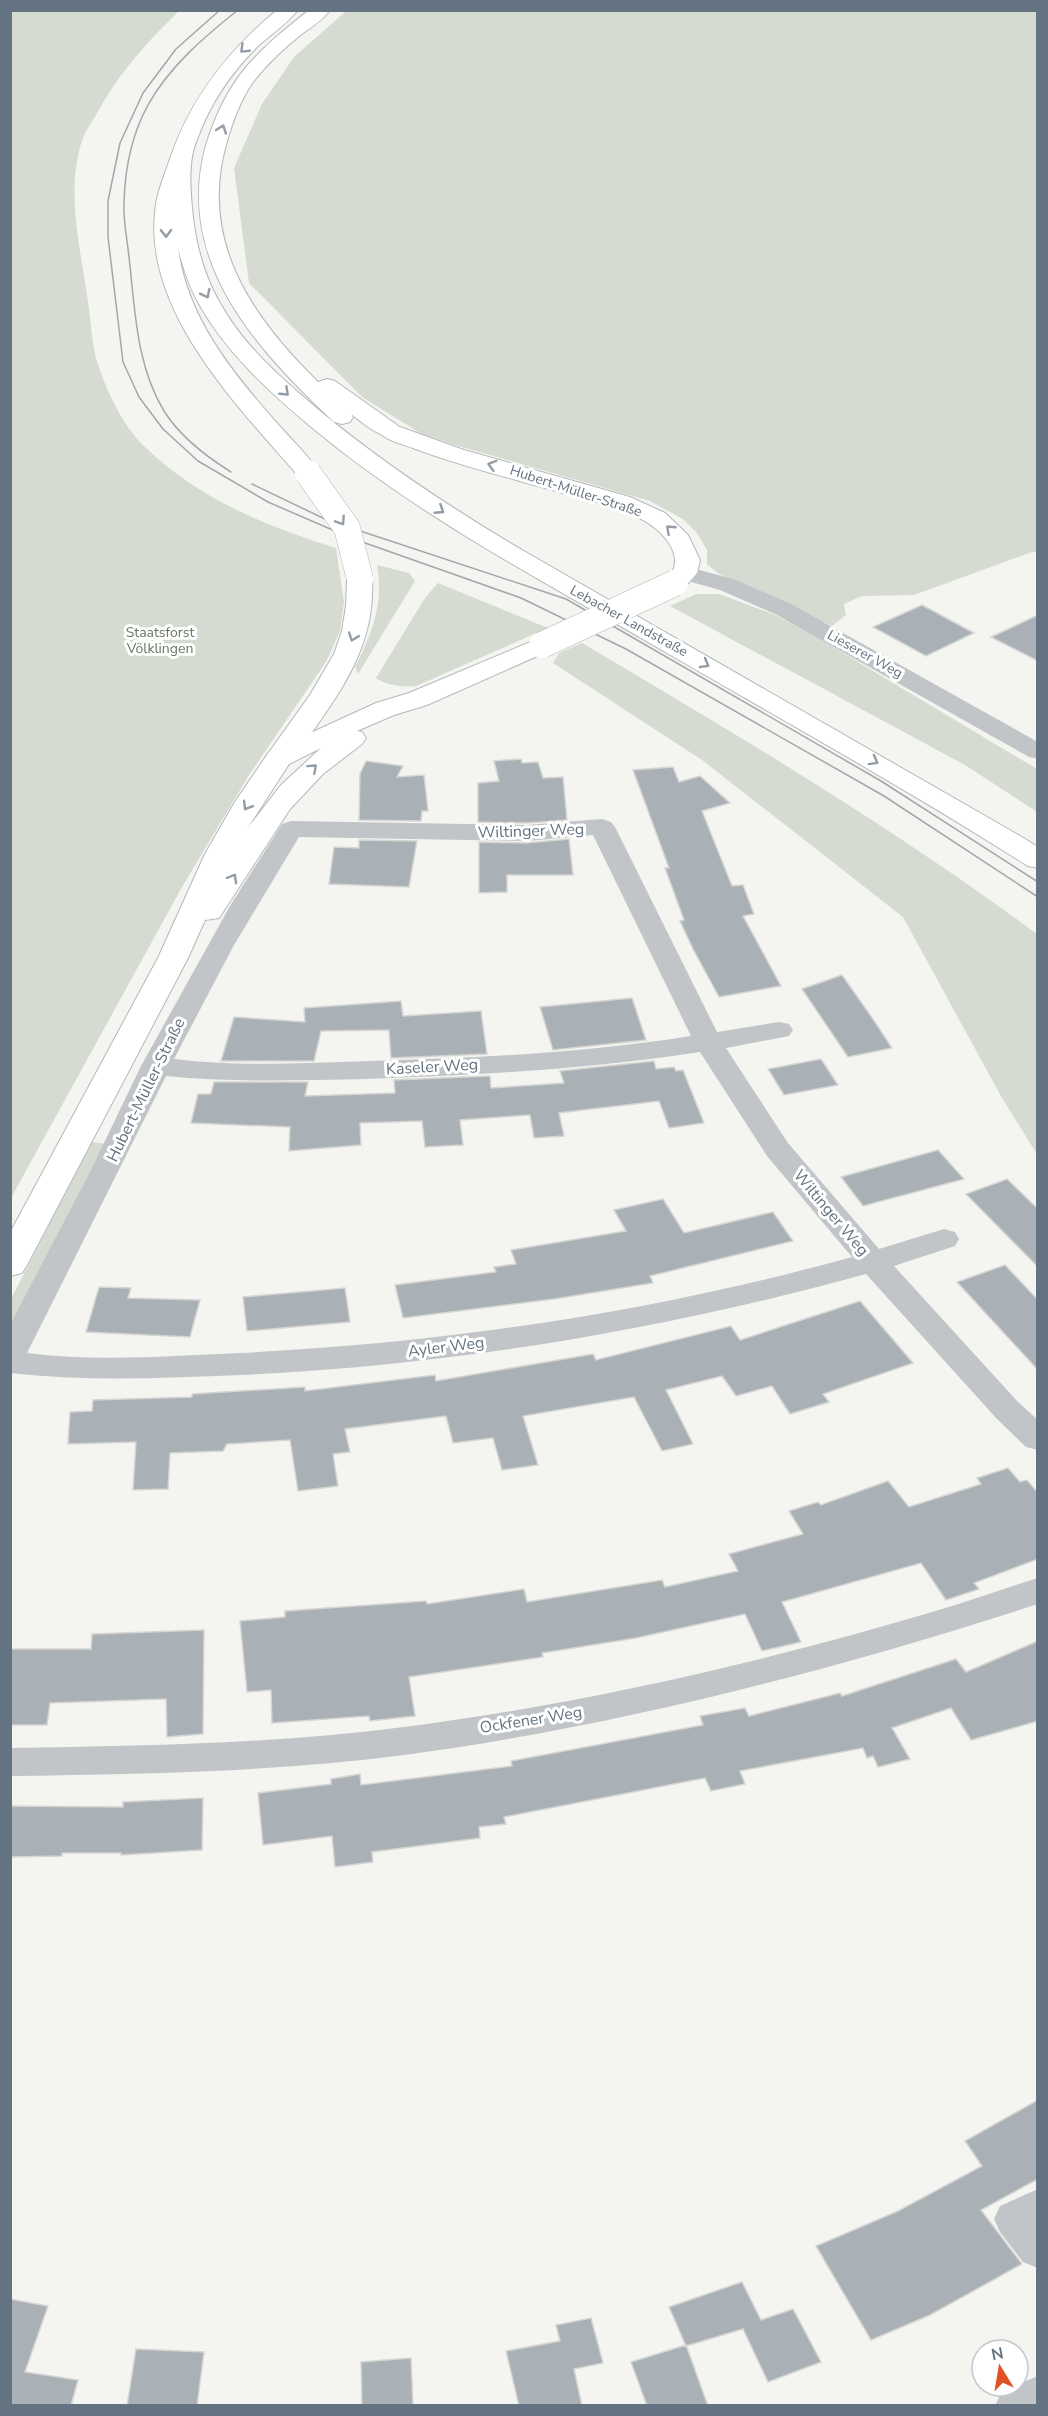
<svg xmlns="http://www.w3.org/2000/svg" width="1048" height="2416" viewBox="0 0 1048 2416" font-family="'Nunito Sans',sans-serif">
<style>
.green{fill:#d5dbd1}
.building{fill:#aab1b6;stroke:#d5d5d3;stroke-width:1.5}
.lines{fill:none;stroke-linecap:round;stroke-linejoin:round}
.secondary-casing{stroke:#b4b8bc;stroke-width:2}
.trunk-casing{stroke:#b4b7ba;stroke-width:2}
.motorway-casing{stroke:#b4b7ba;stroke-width:2}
.minor{fill:#c1c5c8;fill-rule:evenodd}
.secondary{fill:#fff;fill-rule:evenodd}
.trunk{fill:#fff;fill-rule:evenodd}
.motorway{fill:#fff;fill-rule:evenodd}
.tram{stroke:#a2a7ad;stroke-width:1.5}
.secondary-bridge-casing{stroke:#b4b8bc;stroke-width:27;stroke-linecap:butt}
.trunk-bridge-casing{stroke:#b4b7ba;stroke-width:27;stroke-linecap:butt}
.secondary-bridge{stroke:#fff;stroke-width:26}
.trunk-bridge{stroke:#fff;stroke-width:26}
.oneway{stroke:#929da7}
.labels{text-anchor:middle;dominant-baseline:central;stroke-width:6;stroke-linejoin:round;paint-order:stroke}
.far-street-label{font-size:14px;fill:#637381;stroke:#fff}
.far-park-label{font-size:14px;fill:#667862;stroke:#fff}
.street-label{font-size:16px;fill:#637381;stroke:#fff}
</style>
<rect width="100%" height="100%" fill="#f4f4f0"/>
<!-- green -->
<path class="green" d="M11,10L179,11C146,43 120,72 97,113C92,122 85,131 82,141C65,193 81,250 88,302C91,323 92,346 98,365C108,394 123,426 145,447C197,498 268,527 336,548L344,602L340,631L326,662L249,775L182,887L11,1198Z
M346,11H1037V552H1032L914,595L862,596L844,604L846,615L832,626L719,574L707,564V550L697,533L683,519L650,501L455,445L420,433L362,397L249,283L234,168L262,104L294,57Z
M377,565L409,573L415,581L358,674L355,667C372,634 384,603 377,565Z
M438,583L548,628L416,686C403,687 387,686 376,678L425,598Z
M696,594H719L773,614L813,635L1037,769V812L965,765L670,606Z
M582,643C738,735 892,827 1037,934V1154L1002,1098L903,917L702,760L553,663L559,653Z
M92,1142L107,1144L11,1331V1299Z"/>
<!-- building -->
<path class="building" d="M922,605L974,633L926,656L873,627Z
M1038,615V661L991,637Z
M521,759L522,763L538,762L543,778L563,777L567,820L527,823L478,822V783L499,781L494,761Z
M366,761L403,766L397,777L424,775L428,811H422L421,821L359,820L360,774Z
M673,767L679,782L700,776L730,803L702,811L732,886L743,885L754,914L743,916L781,986L719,997L693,949L680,921L684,920L665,868H669L633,770Z
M569,839L573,875H507V892L479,893V842L527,843Z
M359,840L417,841L409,887L329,884L334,847L359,848Z
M842,975L875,1022L892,1048L848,1057L802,989Z
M632,998L646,1040L553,1050L540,1007Z
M401,1001L403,1016L481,1011L487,1054L391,1058L389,1030L321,1031L314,1061H221L234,1017L305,1022L304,1008Z
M821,1059L838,1085L784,1095L768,1069Z
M654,1061L656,1069L674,1067L676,1071L683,1070L704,1123L669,1128L659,1101L559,1113L564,1136L534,1138L530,1115L460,1120L463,1145L425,1147L422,1121L360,1123L361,1145L289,1151L290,1127L191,1123L198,1094H211L214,1082H308L305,1096L395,1093L394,1080L490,1076L491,1088L564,1083L560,1071Z
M938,1150L964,1179L863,1206L841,1177Z
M1007,1179L1038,1209V1267L966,1194Z
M663,1199L684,1233L773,1212L793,1241L650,1276L653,1283L554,1299L403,1318L395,1285L496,1272L494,1267L516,1264L511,1250L626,1231L614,1210Z
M1005,1265L1038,1300V1370L957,1282Z
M99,1287L131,1288L128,1298L200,1300L190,1337L86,1332Z
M345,1288L350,1322L247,1331L243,1297Z
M860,1301L913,1363L823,1394L829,1402L790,1414L772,1386L736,1396L722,1376L666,1390L693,1444L662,1451L634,1397L523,1416L538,1465L502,1470L493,1438L453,1443L446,1416L345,1429L350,1452L333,1454L338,1486L298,1491L290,1440L227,1444L223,1451L170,1453L168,1489L133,1490L136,1442L68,1444L70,1412L92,1411L93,1400L192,1397V1394L305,1387V1391L435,1375L436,1381L593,1354L596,1360L731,1326L740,1340Z
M1008,1468L1020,1482L1027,1480L1038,1493V1559L974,1583L979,1589L946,1600L921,1563L782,1602L801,1642L762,1651L745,1614L636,1638L542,1653L543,1657L409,1677L415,1716L370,1721L369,1716L272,1723L271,1690L247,1692L240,1621L285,1617V1611L426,1601L427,1604L524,1589L527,1602L662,1580L665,1587L738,1571L729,1554L803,1534L789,1511L818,1502L821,1505L888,1481L909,1507L981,1484L977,1478Z
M204,1630L203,1734L167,1737L166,1699L50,1703L47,1725H10V1649H91L92,1634Z
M1038,1641V1721L971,1740L951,1708L892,1728L910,1759L878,1767L873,1756L867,1758L863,1748L740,1771L745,1784L711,1791L705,1778L504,1817L506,1824L479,1827L480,1838L372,1852L373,1862L335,1867L332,1836L263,1845L258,1793L331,1784V1779L360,1774L361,1785L512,1766L511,1761L703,1725L700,1716L745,1708L749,1716L840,1693L842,1696L956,1659L966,1672Z
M203,1798L202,1850L121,1855V1853H62V1856L10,1857V1806L123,1807V1802Z
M1038,2100V2179L981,2210L1022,2264L930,2315L871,2340L816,2246L898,2211L982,2166L965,2141Z
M742,2282L761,2320L793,2309L821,2362L768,2382L743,2329L686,2346L669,2307Z
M10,2299L48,2306L25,2372L78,2380L71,2406H10Z
M591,2318L603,2363L574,2369L582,2406H519L506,2351L560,2341L556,2325Z
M686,2345L708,2406H647L631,2362Z
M136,2349L204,2352L197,2406H127Z
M411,2358L413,2406H362L361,2362Z"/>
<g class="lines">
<defs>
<path id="secondary" d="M389,423L464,450L630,497L665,513L688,535L700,560L697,573L684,588L675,591L666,588L662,583L673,571C681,551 663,533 648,523C623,507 594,501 566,494C515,479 463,467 413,448C402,444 384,440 377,430L381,425Z
M542,637L551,640L555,645L551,650L427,705L394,715L357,731L362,732L366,738L362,744L323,774L290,809L219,918L205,920L188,958L27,1265L22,1273L10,1276V1233L158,958L205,854L235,802L269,752L376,703L409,693ZM321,748L281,785L247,829L289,764Z"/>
<path id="trunk" d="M277,10H298C287,24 270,35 257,47C231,73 211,102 198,137C188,159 190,184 192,208C195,241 203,274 220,303C239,338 270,368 300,394C369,454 444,504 522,550L1020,836L1038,847V868L1028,866C910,791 788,723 667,653C545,582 419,517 310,426C268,391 226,352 199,304C189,286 183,268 178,248C187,317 231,371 275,421C290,438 307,454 320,473L316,478L308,480L300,478C239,407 145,314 155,213C156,194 165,174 171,156C192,96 229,50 277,10Z
M360,571L369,574C374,581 372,587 372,596C370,661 325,713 289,764L279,766L269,764L265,758L310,695L334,654L342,631L346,606L347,579L351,574Z"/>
<path id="motorway" d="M309,10H330C323,20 311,27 302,34C284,48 267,64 253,82C240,101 232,123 226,145C199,242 252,317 318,382L327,379L335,381L397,425L401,430L397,435C379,439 365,424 351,414L353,417L350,422L342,424L334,422C256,349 174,260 206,145C215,116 228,88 248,65C266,44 288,27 309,10Z"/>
</defs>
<!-- secondary casing -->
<use href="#secondary" class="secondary-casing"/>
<!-- trunk casing -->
<use href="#trunk" class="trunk-casing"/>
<!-- motorway casing -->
<use href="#motorway" class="motorway-casing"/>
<!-- minor -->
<path class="minor" d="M685,566L736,580L791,604L1038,742V759L1029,757L775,614L720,590L677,578L674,573L677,568Z
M602,819L611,822L615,827L717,1032L779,1022L789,1024L793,1030L789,1036L726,1048L788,1143L879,1249L944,1229L955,1232L959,1239L955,1246L894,1266L1019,1403L1038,1420V1450L1026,1447L997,1419L866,1274C663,1330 452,1365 241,1375C164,1378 87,1382 10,1373V1325L90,1172L141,1066L230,906L282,824L291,821L527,825ZM593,835L691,1036C585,1053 477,1058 370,1061C305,1063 239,1067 174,1059L234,945L299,837L527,841ZM700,1052L767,1156L852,1257C653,1312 446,1343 240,1353C170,1356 97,1362 27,1353L166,1076C233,1083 300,1080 367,1079C479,1075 590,1069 700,1052Z
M1038,1578V1604C831,1671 620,1726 404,1755C274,1772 142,1774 10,1776V1748C142,1746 273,1744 404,1727C583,1704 760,1663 932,1612C968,1602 1002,1589 1038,1578Z
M1038,2189V2268L1023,2262L1000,2232L994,2219L1000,2206Z
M1038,2376V2406H995L1002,2391Z"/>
<!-- secondary -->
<use href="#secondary" class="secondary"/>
<!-- trunk -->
<use href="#trunk" class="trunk"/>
<!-- motorway -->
<use href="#motorway" class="motorway"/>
<!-- tram -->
<path class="tram" d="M220,10L176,49L143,93L120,143L108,201V237L123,362L139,397L163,429L198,461L268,502L351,538L521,598L626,649L884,796L1038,897
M231,472C207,457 179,435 164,411C136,365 135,309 129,257C127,238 123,220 124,202C125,170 132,134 148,105C169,67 204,37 238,10
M252,484L327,520L566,599L881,781L1038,882"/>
<defs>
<path id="secondary-bridge" d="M542,645L675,583"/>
<path id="trunk-bridge" d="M308,473L347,528L360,579"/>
</defs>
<!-- secondary-bridge casing -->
<use href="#secondary-bridge" class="secondary-bridge-casing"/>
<!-- trunk-bridge casing -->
<use href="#trunk-bridge" class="trunk-bridge-casing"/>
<!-- secondary-bridge -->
<use href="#secondary-bridge" class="secondary-bridge"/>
<!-- trunk-bridge -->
<use href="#trunk-bridge" class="trunk-bridge"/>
</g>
<!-- one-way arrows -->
<defs><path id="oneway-chevron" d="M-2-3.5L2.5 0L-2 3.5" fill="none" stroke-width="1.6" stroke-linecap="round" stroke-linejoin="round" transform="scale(1.5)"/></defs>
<g class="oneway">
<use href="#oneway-chevron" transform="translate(244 49) rotate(136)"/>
<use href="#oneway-chevron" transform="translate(222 129) rotate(-70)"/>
<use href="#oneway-chevron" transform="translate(166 233) rotate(89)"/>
<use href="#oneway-chevron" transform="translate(206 294) rotate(63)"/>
<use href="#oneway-chevron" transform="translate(285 392) rotate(43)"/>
<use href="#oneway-chevron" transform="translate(492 465) rotate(-164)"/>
<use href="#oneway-chevron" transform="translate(440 510) rotate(33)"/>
<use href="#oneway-chevron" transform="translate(341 521) rotate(57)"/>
<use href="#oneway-chevron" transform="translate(670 529) rotate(-137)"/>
<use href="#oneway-chevron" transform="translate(353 637) rotate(110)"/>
<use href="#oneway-chevron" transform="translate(705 664) rotate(30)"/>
<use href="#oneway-chevron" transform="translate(874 761) rotate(29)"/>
<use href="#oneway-chevron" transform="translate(313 768) rotate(-42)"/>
<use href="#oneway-chevron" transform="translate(247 806) rotate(121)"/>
<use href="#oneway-chevron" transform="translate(233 878) rotate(-60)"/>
</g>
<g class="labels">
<!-- far-street labels -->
<g class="far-street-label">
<text transform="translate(576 491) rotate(18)">Hubert-Müller-Straße</text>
<text transform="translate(629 621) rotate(29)">Lebacher Landstraße</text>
<text transform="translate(865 654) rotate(29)">Lieserer Weg</text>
</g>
<!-- far-park labels -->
<g class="far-park-label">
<text x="160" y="632">Staatsforst<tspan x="160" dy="16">Völklingen</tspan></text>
</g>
<!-- street labels -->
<g class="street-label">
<text transform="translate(531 831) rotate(-2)">Wiltinger Weg</text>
<text transform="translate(432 1067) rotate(-3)">Kaseler Weg</text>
<text transform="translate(146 1090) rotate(-64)">Hubert-Müller-Straße</text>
<text transform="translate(831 1213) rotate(50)">Wiltinger Weg</text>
<text transform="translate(446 1347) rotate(-7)">Ayler Weg</text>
<text transform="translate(531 1720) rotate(-9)">Ockfener Weg</text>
</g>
</g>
<!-- border -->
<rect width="1048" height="2416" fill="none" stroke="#637381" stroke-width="24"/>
<!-- north arrow -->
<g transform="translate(1000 2368) rotate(349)"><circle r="28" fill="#ffffff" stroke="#c1c7cd" stroke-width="1.5"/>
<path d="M0-4.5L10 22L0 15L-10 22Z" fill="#e15123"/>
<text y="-9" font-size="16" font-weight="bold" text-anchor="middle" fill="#637381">N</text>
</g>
</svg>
